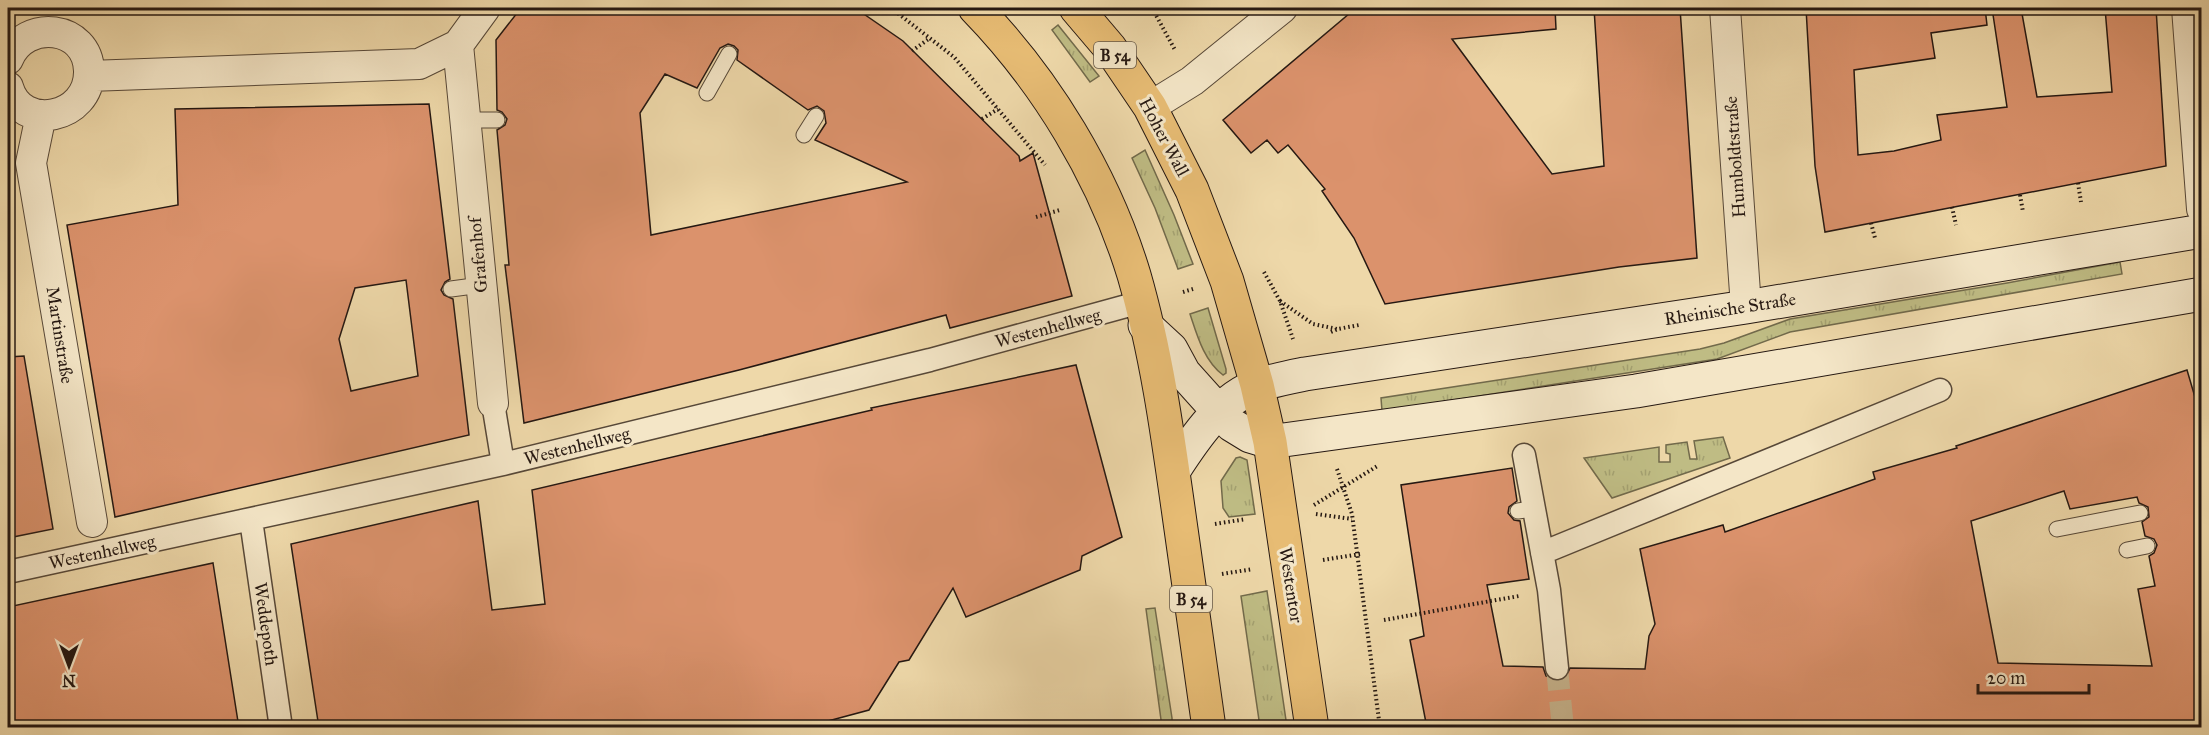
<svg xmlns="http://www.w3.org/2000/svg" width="2209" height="735" viewBox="0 0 2209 735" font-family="'IM FELL Great Primer',serif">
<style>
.grass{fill:url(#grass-tufts);stroke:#726a4b;stroke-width:1.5}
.building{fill:#db926c;stroke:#251812;stroke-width:1.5;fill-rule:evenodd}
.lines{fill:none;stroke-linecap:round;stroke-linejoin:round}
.pedestrian-tunnel{stroke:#c6b28b;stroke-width:22;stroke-dasharray:22 11;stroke-linecap:butt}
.service-casing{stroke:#574838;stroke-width:17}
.pedestrian-casing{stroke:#574838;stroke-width:25}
.minor-casing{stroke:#574838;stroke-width:32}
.secondary-casing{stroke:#251812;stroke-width:35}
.primary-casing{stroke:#251812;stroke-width:35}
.path{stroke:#251812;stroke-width:4;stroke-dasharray:1.5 3;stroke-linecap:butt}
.service{stroke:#f4e6c7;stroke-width:15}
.pedestrian{stroke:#f4e6c7;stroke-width:22}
.minor{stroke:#f4e6c7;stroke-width:30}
.secondary{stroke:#f4e6c7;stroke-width:33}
.primary{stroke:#e7bc74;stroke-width:33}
.labels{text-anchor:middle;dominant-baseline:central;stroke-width:6;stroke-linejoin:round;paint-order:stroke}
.shield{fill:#f4e6c7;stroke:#635648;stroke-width:1.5}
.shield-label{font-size:16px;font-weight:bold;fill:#251812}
.street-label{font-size:18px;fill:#251812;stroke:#f4e6c7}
</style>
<defs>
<pattern id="grass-tufts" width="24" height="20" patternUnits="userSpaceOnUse" patternTransform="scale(1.5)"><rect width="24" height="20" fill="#bfbc84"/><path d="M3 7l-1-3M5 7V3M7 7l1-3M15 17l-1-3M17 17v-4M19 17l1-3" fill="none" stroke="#a4a171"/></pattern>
</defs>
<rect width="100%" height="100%" fill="#eed8a9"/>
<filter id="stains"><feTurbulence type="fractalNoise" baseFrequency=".00333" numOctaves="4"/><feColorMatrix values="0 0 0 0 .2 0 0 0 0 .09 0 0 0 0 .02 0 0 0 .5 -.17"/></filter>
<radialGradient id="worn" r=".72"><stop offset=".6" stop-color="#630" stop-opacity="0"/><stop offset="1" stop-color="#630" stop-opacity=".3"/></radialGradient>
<!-- grass -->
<path class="grass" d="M1058,25L1099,76L1090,82L1052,30Z
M1145,150L1174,215L1193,264L1178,269L1155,208L1132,158Z
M2120,262L2122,274L1790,332L1717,359L1382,411L1381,398L1700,349L1724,343L1790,319L2007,283Z
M1208,308L1226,369V373L1223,375C1204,361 1197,335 1190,314Z
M1723,437L1730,458L1612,498L1584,458L1659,447V462H1670V454L1666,453V445L1687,442L1690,459H1697L1694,441Z
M1240,457L1247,460L1255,514L1229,517L1223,508L1221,481L1236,458Z
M1267,591L1287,727H1260L1241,596Z
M1155,608L1172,718V727H1162L1146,609Z"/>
<!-- building -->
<path class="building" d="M521,8H855L903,41L1019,156L1020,161L1033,153L1072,296L950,328L946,315L739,370L524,423L505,265H509L497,130L505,125L507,119L502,112L497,110L496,40ZM728,44L734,46L738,50L737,60L808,110L817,106L824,111L826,123L815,140L907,182L651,235L640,113L665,74L697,88L720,48Z
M1356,8H1555L1556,29L1452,39L1552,174L1604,166L1594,8H1680L1697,258L1619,267L1385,304L1354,238L1322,191L1325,189L1288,145L1278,153L1267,140L1251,153L1223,120Z
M1806,8H1985L1987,25L1931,33L1935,58L1854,70L1858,155L1894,151L1941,140L1937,115L2007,107L1992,8H2021L2037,97L2112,92L2105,8H2156L2166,166L1825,232L1815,166Z
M429,104L450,279L445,282L441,290L444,295L453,299L469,435L115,517L67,225L178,205L175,109ZM406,280L418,376L351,391L339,339L355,288Z
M24,356L53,529L8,538V357Z
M1076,365L1122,537L1082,556L1080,570L966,617L953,588L909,660L899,662L869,710L802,728H319L291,544L478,501L492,610L545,604L532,490L872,410L871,408Z
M2187,370L2202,421V728H1427L1410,640L1424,636L1401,485L1512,468L1517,501L1509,507L1508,513L1514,520L1520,521L1529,579L1487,585L1503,666L1543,667L1546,676L1558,681L1565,679L1570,668L1645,669L1649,636L1655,624L1640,549L1723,525L1725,532L1875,479L1873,472L1957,448L1956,446ZM2064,491L2070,509L2137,497L2139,503L2148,507L2149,517L2142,522L2145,536L2154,539L2157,545L2154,553L2149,556L2155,586L2138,589L2152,666L1998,663L1971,521Z
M213,563L239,728H8V607Z"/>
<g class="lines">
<!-- pedestrian-tunnel -->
<path class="pedestrian-tunnel" d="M1557,668L1563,728"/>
<defs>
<path id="service" d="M707,93L729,54
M465,120H497
M804,135L816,116
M451,289L481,285
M1518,511L1533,509
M2057,529L2140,513
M2127,550L2147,546"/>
<path id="pedestrian" d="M493,403L503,464
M1524,455L1549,590L1557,668
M251,520L281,728
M1542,553L1940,390
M8,572L503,464L930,360L1141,302"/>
<path id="minor" d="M1725,8L1746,307
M2187,8L2202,209
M458,45L493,403
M8,59C25,18 88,25 89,71C90,119 21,133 8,87
M89,76L419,64L458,45L485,8
M1150,107L1192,81L1282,8
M41,115L31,163L92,522"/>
<path id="secondary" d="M1145,325L1171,349L1184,373L1219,412L1232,425L1250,436L1270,442L1636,391L2202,294
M1174,470C1194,439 1222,397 1259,385C1274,380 1290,377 1305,374L1746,307L2202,231"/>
<path id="primary" d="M975,8C1046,81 1104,176 1134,275C1158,358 1169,444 1181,529C1190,595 1200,661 1209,728
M1076,8L1110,48L1150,107L1192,190L1227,281L1257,385L1270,442L1312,728"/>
</defs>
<!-- service casing -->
<use href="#service" class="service-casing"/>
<!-- pedestrian casing -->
<use href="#pedestrian" class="pedestrian-casing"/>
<!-- minor casing -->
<use href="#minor" class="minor-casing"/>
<!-- secondary casing -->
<use href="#secondary" class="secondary-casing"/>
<!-- primary casing -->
<use href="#primary" class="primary-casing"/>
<!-- path -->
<path class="path" d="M891,8L954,57L1045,165
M1152,8L1175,50
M912,51L930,38
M982,119L998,109
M2078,183L2081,202
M2020,195L2023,212
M1952,207L1956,225
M1036,217L1060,210
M1871,223L1875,238
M1264,272L1280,301L1293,339
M1183,292L1193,289
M1280,301L1313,324L1337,329
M1331,332L1338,329L1359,325
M1337,469L1352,514L1380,728
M1314,505L1379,465
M1316,514L1352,519
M1215,524L1246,519
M1323,560L1360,554
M1222,574L1253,569
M1384,620L1519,596"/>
<!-- service -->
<use href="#service" class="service"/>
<!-- pedestrian -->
<use href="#pedestrian" class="pedestrian"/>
<!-- minor -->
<use href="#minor" class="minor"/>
<!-- secondary -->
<use href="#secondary" class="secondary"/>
<!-- primary -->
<use href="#primary" class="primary"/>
</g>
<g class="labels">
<!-- shield labels -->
<g class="shield">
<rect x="1094" y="42" width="42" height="26" rx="4.5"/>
<rect x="1170" y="586" width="42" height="26" rx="4.5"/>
</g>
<g class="shield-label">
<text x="1115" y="55">B 54</text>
<text x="1191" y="599">B 54</text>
</g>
<!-- street labels -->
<g class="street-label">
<text transform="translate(1164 137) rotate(62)">Hoher Wall</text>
<text transform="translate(1735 157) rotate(-94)">Humboldtstraße</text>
<text transform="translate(478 255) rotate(-95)">Grafenhof</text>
<text transform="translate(1730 309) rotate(-9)">Rheinische Straße</text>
<text transform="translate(1048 328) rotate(-15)">Westenhellweg</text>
<text transform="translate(60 335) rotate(81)">Martinstraße</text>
<text transform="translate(577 446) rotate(-14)">Westenhellweg</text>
<text transform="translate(102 552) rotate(-12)">Westenhellweg</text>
<text transform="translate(1291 585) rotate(81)">Westentor</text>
<text transform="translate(266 624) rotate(82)">Weddepoth</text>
</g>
</g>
<!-- margin -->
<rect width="2209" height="735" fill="none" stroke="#eed8a9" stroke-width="30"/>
<rect x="9" y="9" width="2191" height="717" fill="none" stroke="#251812" stroke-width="3"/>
<rect x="15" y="15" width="2179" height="705" fill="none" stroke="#251812" stroke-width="1.5"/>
<!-- north arrow -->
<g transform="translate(69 666) rotate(180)" stroke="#f4e6c7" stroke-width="4.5" paint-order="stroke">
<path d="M0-4.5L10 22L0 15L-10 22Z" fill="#251812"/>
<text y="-9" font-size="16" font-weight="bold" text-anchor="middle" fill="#251812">N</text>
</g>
<!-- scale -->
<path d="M1978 684v9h111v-9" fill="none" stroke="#251812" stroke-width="3"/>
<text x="1987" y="684" font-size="18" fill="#251812" stroke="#f4e6c7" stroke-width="4.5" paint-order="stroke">20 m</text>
<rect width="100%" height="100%" filter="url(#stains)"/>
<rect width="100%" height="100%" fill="url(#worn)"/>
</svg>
